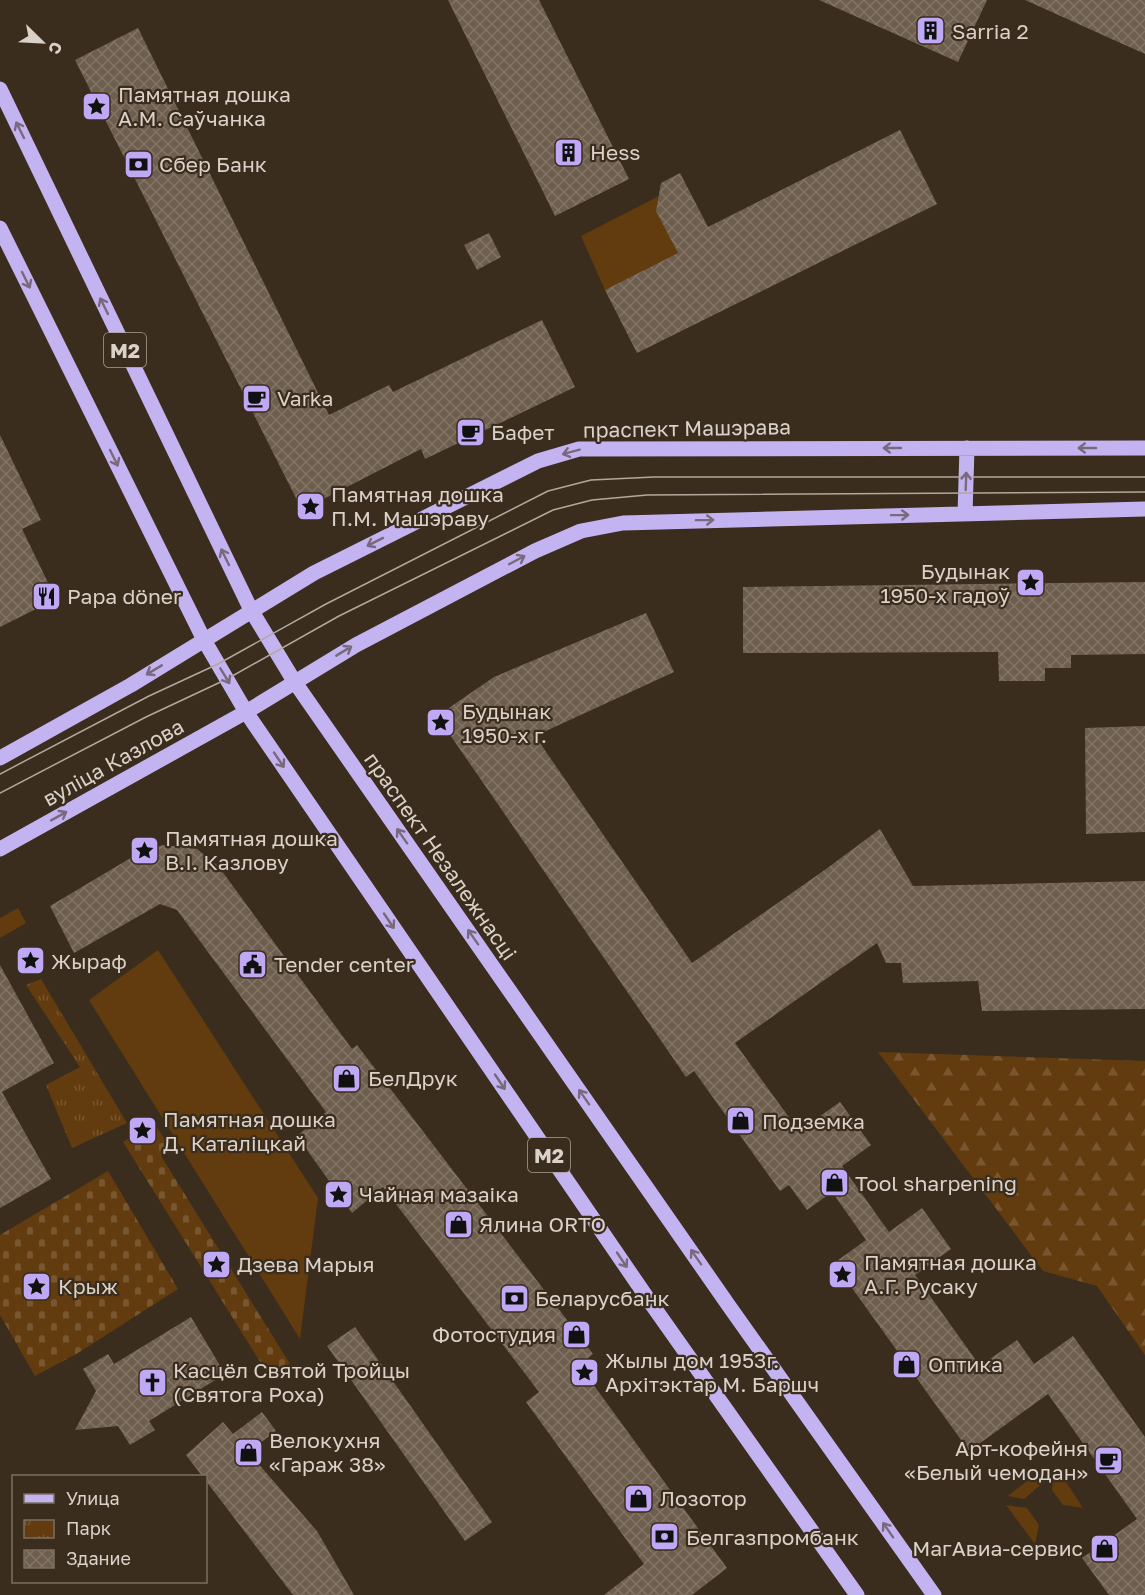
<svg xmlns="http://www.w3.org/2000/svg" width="1145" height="1595" viewBox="0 0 1145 1595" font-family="'Golos Text',sans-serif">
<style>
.green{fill:#623b0e}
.forest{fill:url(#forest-firs)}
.cemetery{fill:url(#cemetery-stones)}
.park{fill:url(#park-tufts)}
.building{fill:url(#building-cross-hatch)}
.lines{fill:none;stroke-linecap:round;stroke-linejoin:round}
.primary{stroke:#c4b3f1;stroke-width:15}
.tram{stroke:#b2a89d;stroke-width:1.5}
.oneway{stroke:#79697d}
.labels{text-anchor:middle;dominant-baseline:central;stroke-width:4.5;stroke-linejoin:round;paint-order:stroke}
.shield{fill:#3b2d1e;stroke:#aaa095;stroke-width:1.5}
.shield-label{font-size:20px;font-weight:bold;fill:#dad1c8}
.poi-label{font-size:21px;fill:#dad1c8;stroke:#3b2d1e;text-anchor:start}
.street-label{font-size:21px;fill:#dad1c8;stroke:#3b2d1e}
</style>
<defs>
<pattern id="forest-firs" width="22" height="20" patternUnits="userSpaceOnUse" patternTransform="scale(1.5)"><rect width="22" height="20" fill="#623b0e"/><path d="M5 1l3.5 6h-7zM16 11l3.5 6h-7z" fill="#785630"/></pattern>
<pattern id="cemetery-stones" width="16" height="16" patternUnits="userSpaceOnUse" patternTransform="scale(1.5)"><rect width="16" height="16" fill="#623b0e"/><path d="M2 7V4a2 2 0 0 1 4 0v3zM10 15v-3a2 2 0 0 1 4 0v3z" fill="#785630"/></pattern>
<pattern id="park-tufts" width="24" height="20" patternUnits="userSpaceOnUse" patternTransform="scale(1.5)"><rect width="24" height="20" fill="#623b0e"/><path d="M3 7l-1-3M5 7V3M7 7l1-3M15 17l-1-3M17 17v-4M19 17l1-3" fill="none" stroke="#785630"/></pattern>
<pattern id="building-cross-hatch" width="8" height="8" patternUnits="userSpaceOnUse" patternTransform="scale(1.5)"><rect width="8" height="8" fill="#6e5e4e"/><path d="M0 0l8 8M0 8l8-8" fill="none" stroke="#827466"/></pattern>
</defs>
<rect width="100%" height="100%" fill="#3b2d1e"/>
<!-- green -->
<path class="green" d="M659,196L656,211L691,247L605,290L581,236Z
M18,908L26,923L0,938V918Z
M158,950L318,1198L300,1339L89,1000Z
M1055,1465L1083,1508L1063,1505L1052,1490Z
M1046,1466L1044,1482L1024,1499L1008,1496Z
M1006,1505L1027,1508L1039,1525L1035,1544Z"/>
<!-- forest -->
<path class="forest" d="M878,1052L1145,1061V1355L1097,1286L1043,1271Z"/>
<!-- cemetery -->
<path class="cemetery" d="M154,1123L171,1149L161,1156L290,1364L269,1376L123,1142Z
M108,1171L178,1289L78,1353L35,1376L0,1315V1235Z"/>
<!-- park -->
<path class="park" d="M41,979L127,1123L72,1148L46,1085L80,1067L26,985Z"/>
<!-- building -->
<path class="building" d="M448,0H539L629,179L555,216Z
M819,0H987L958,62Z
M1025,0H1145V54Z
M138,28L329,415L389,385L393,392L542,320L575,387L425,459L421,449L302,510L75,60Z
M900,130L937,204L637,353L605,290L678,253L656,211L661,183L680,173L708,227Z
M489,233L501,257L477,270L464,245Z
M0,435L41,520L22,529L56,599L0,627Z
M1145,582V654L1071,655V668H1045V681H999L998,652L743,653V587Z
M646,613L674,672L535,736L692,963L826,869L880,829L913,886L1145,881V1009L982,1011L978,981L903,983L901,963H886L877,943L735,1043L799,1131L840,1102L871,1145L842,1166L889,1232L922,1208L951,1249L915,1275L980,1366L1017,1340L1034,1364L1073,1336L1145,1437V1595H1109L1082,1558L1137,1519L1048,1394L969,1451L834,1263L866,1240L832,1192L807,1210L789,1185L780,1191L694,1071L686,1077L437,716L494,677Z
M1145,726V832L1086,834L1085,728Z
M164,845L197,849L219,867L352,1049L357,1045L593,1354L579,1365L727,1568L692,1595H604L644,1564L526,1402L539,1392L383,1187L352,1213L297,1136L326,1112L177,910L160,904L74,953L50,906L144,850Z
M0,965L54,1063L2,1092L51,1179L0,1208Z
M191,1317L225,1374L149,1421L155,1430L130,1445L118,1426L75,1430L96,1391L83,1369L108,1354L114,1364Z
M355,1327L492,1522L465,1541L327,1346Z
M262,1412L276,1431L248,1452L317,1531L354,1595H293L206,1481V1476H202L186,1455L223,1422L233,1434Z"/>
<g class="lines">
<!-- primary -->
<path class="primary" d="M0,89L251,610L294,681L729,1306L934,1595
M0,228L204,640L246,712L648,1299L857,1595
M965,514L967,448
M0,758L131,685L314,573L538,461L579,449L1145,448
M0,849L246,712L356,645L535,551L581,531L623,523L1145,509"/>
<!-- tram -->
<path class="tram" d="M0,774L149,696L218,664L326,604L548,491L591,480L654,477H1145
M0,793L146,717L227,679L339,616L553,510L592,500L647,495L1145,492"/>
</g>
<!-- one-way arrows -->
<defs><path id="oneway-shaft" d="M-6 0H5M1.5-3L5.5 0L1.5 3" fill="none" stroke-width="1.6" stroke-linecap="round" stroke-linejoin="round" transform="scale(1.5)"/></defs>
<g class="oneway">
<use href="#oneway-shaft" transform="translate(20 130) rotate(-116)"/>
<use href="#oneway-shaft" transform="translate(26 280) rotate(64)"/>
<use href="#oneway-shaft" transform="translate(104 306) rotate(-116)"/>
<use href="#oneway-shaft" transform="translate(892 448) rotate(-180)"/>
<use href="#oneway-shaft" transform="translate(1087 448) rotate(-180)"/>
<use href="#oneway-shaft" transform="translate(571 452) rotate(165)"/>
<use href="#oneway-shaft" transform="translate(114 458) rotate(64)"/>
<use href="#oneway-shaft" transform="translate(966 481) rotate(-88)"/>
<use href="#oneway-shaft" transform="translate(900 515) rotate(-1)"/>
<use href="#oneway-shaft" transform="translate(705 520) rotate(-1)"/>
<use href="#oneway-shaft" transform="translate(375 542) rotate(153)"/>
<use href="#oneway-shaft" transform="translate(225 557) rotate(-116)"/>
<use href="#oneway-shaft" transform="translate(517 560) rotate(-28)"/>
<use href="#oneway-shaft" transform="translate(344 651) rotate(-31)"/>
<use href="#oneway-shaft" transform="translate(154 670) rotate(149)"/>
<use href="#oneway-shaft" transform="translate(225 676) rotate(59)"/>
<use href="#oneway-shaft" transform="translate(279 760) rotate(56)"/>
<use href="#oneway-shaft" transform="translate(59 816) rotate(-29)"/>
<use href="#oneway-shaft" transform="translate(402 836) rotate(-125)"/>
<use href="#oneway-shaft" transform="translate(389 921) rotate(56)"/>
<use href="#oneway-shaft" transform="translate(473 937) rotate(-125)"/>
<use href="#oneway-shaft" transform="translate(500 1082) rotate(56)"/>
<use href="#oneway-shaft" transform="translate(584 1097) rotate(-125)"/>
<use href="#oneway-shaft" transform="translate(696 1257) rotate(-125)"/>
<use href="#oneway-shaft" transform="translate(622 1260) rotate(56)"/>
<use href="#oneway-shaft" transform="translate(888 1530) rotate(-125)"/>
</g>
<!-- icons -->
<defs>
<symbol id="building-square" viewBox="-11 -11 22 22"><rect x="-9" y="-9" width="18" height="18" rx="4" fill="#bfa9f4" stroke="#3b2d1e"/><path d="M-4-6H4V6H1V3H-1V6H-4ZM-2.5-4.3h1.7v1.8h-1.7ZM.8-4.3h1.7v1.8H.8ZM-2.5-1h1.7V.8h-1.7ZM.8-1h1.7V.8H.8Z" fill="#111"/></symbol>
<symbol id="sight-square" viewBox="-11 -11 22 22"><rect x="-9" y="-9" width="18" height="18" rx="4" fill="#bfa9f4" stroke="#3b2d1e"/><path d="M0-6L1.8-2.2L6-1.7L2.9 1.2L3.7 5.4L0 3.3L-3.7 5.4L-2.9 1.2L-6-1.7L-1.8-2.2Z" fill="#111"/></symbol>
<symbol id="bank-square" viewBox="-11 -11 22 22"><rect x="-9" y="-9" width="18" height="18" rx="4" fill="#bfa9f4" stroke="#3b2d1e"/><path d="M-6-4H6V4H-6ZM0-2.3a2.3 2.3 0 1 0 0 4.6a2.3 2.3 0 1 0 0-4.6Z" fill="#111"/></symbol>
<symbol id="cafe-square" viewBox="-11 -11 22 22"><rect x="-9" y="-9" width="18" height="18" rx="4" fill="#bfa9f4" stroke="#3b2d1e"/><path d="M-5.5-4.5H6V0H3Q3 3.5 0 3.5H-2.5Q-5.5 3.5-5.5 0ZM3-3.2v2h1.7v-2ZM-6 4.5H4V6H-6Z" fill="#111"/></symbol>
<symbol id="restaurant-square" viewBox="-11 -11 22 22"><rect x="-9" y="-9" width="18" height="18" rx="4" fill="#bfa9f4" stroke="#3b2d1e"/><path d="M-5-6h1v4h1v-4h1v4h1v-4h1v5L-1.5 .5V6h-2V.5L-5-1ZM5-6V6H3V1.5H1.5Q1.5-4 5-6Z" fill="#111"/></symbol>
<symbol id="civic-square" viewBox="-11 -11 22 22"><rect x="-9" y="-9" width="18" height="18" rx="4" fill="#bfa9f4" stroke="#3b2d1e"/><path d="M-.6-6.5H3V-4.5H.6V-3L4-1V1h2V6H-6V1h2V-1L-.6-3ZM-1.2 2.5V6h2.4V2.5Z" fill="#111"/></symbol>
<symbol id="shop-square" viewBox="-11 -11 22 22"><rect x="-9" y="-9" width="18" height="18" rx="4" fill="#bfa9f4" stroke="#3b2d1e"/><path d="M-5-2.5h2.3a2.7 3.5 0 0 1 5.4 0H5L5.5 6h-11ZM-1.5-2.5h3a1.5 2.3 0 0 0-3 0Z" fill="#111"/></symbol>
<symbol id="church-square" viewBox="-11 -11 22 22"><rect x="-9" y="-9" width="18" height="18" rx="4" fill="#bfa9f4" stroke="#3b2d1e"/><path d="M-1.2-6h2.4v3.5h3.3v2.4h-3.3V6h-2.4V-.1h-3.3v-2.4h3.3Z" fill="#111"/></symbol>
</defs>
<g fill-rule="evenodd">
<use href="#building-square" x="914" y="14" width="33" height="33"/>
<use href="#sight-square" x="80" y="90" width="33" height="33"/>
<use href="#building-square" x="552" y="136" width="33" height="33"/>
<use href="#bank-square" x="122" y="148" width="33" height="33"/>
<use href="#cafe-square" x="240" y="382" width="33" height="33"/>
<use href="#cafe-square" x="454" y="416" width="33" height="33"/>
<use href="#sight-square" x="294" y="490" width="33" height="33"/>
<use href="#sight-square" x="1014" y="566" width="33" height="33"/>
<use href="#restaurant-square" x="30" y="580" width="33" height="33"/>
<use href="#sight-square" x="424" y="706" width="33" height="33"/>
<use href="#sight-square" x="128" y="834" width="33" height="33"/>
<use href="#sight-square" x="14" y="944" width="33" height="33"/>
<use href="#civic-square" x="236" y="948" width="33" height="33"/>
<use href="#shop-square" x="330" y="1062" width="33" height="33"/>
<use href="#shop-square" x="724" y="1104" width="33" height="33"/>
<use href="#sight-square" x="126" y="1114" width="33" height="33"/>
<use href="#shop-square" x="818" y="1166" width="33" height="33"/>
<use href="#sight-square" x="322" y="1178" width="33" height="33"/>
<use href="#shop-square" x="442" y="1208" width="33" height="33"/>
<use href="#sight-square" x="200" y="1248" width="33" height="33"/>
<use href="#sight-square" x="826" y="1258" width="33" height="33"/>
<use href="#sight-square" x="20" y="1270" width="33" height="33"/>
<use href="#bank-square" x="498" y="1282" width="33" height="33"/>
<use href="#shop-square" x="560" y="1318" width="33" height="33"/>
<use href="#shop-square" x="890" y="1348" width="33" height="33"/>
<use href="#sight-square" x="568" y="1356" width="33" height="33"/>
<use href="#church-square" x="136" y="1366" width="33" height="33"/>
<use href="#shop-square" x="232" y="1436" width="33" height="33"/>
<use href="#cafe-square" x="1092" y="1444" width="33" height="33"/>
<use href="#shop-square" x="622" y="1482" width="33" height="33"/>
<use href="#bank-square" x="648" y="1520" width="33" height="33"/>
<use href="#shop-square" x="1088" y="1532" width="33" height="33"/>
</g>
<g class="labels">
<!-- shield labels -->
<g class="shield">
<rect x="104" y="333" width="42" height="34" rx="4.5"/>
<rect x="528" y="1138" width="42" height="34" rx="4.5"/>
</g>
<g class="shield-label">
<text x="125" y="350">М2</text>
<text x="549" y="1155">М2</text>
</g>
<!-- poi labels -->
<g class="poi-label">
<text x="952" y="31">Sarria 2</text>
<text x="118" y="94">Памятная дошка<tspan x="118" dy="24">А.М. Саўчанка</tspan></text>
<text x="590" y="152">Hess</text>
<text x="159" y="164">Сбер Банк</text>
<text x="277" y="398">Varka</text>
<text x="491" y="432">Бафет</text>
<text x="331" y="494">Памятная дошка<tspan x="331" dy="24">П.М. Машэраву</tspan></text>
<text x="1010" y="571" text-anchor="end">Будынак<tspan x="1010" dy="24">1950-х гадоў</tspan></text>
<text x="67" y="596">Papa döner</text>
<text x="462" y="711">Будынак<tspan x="462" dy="24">1950-х г.</tspan></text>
<text x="165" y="838">Памятная дошка<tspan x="165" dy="24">В.І. Казлову</tspan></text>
<text x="51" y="961">Жыраф</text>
<text x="274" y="964">Tender center</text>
<text x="368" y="1078">БелДрук</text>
<text x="163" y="1119">Памятная дошка<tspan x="163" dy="24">Д. Каталіцкай</tspan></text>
<text x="762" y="1121">Подземка</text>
<text x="855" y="1183">Tool sharpening</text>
<text x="359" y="1194">Чайная мазаіка</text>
<text x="479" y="1224">Ялина ORTO</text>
<text x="864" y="1262">Памятная дошка<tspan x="864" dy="24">А.Г. Русаку</tspan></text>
<text x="237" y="1264">Дзева Марыя</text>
<text x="58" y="1286">Крыж</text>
<text x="535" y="1298">Беларусбанк</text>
<text x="556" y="1334" text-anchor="end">Фотостудия</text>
<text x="605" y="1360">Жылы дом 1953г.<tspan x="605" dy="24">Архітэктар М. Баршч</tspan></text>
<text x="928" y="1364">Оптика</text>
<text x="173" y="1370">Касцёл Святой Тройцы<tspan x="173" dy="24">(Святога Роха)</tspan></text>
<text x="269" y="1440">Велокухня<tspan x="269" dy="24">«Гараж 38»</tspan></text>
<text x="1088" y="1448" text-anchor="end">Арт-кофейня<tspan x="1088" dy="24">«Белый чемодан»</tspan></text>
<text x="660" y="1498">Лозотор</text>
<text x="686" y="1537">Белгазпромбанк</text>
<text x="1083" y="1548" text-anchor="end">МагАвиа-сервис</text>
</g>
<!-- street labels -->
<g class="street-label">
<text transform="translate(687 428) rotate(-1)">праспект Машэрава</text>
<text transform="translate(113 762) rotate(-29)">вуліца Казлова</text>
<text transform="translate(441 856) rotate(55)">праспект Незалежнасці</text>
</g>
</g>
<!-- legend -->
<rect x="12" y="1475" width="195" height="108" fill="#3b2d1e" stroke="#7b6f62" stroke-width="1.5"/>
<rect x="24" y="1494" width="30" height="9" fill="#c4b3f1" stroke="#7b6f62" stroke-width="1.5"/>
<text x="66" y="1505" font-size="18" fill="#dad1c8">Улица</text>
<rect x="24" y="1520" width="30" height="18" fill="url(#park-tufts)" stroke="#7b6f62" stroke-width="1.5"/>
<text x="66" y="1535" font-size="18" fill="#dad1c8">Парк</text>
<rect x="24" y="1550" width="30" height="18" fill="url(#building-cross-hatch)" stroke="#7b6f62" stroke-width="1.5"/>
<text x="66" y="1565" font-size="18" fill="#dad1c8">Здание</text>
<!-- north arrow -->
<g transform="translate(42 42) rotate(114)" stroke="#3b2d1e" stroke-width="4.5" paint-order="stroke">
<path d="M0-4.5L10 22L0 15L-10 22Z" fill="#dad1c8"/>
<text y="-9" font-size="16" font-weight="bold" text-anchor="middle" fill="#dad1c8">С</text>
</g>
</svg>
